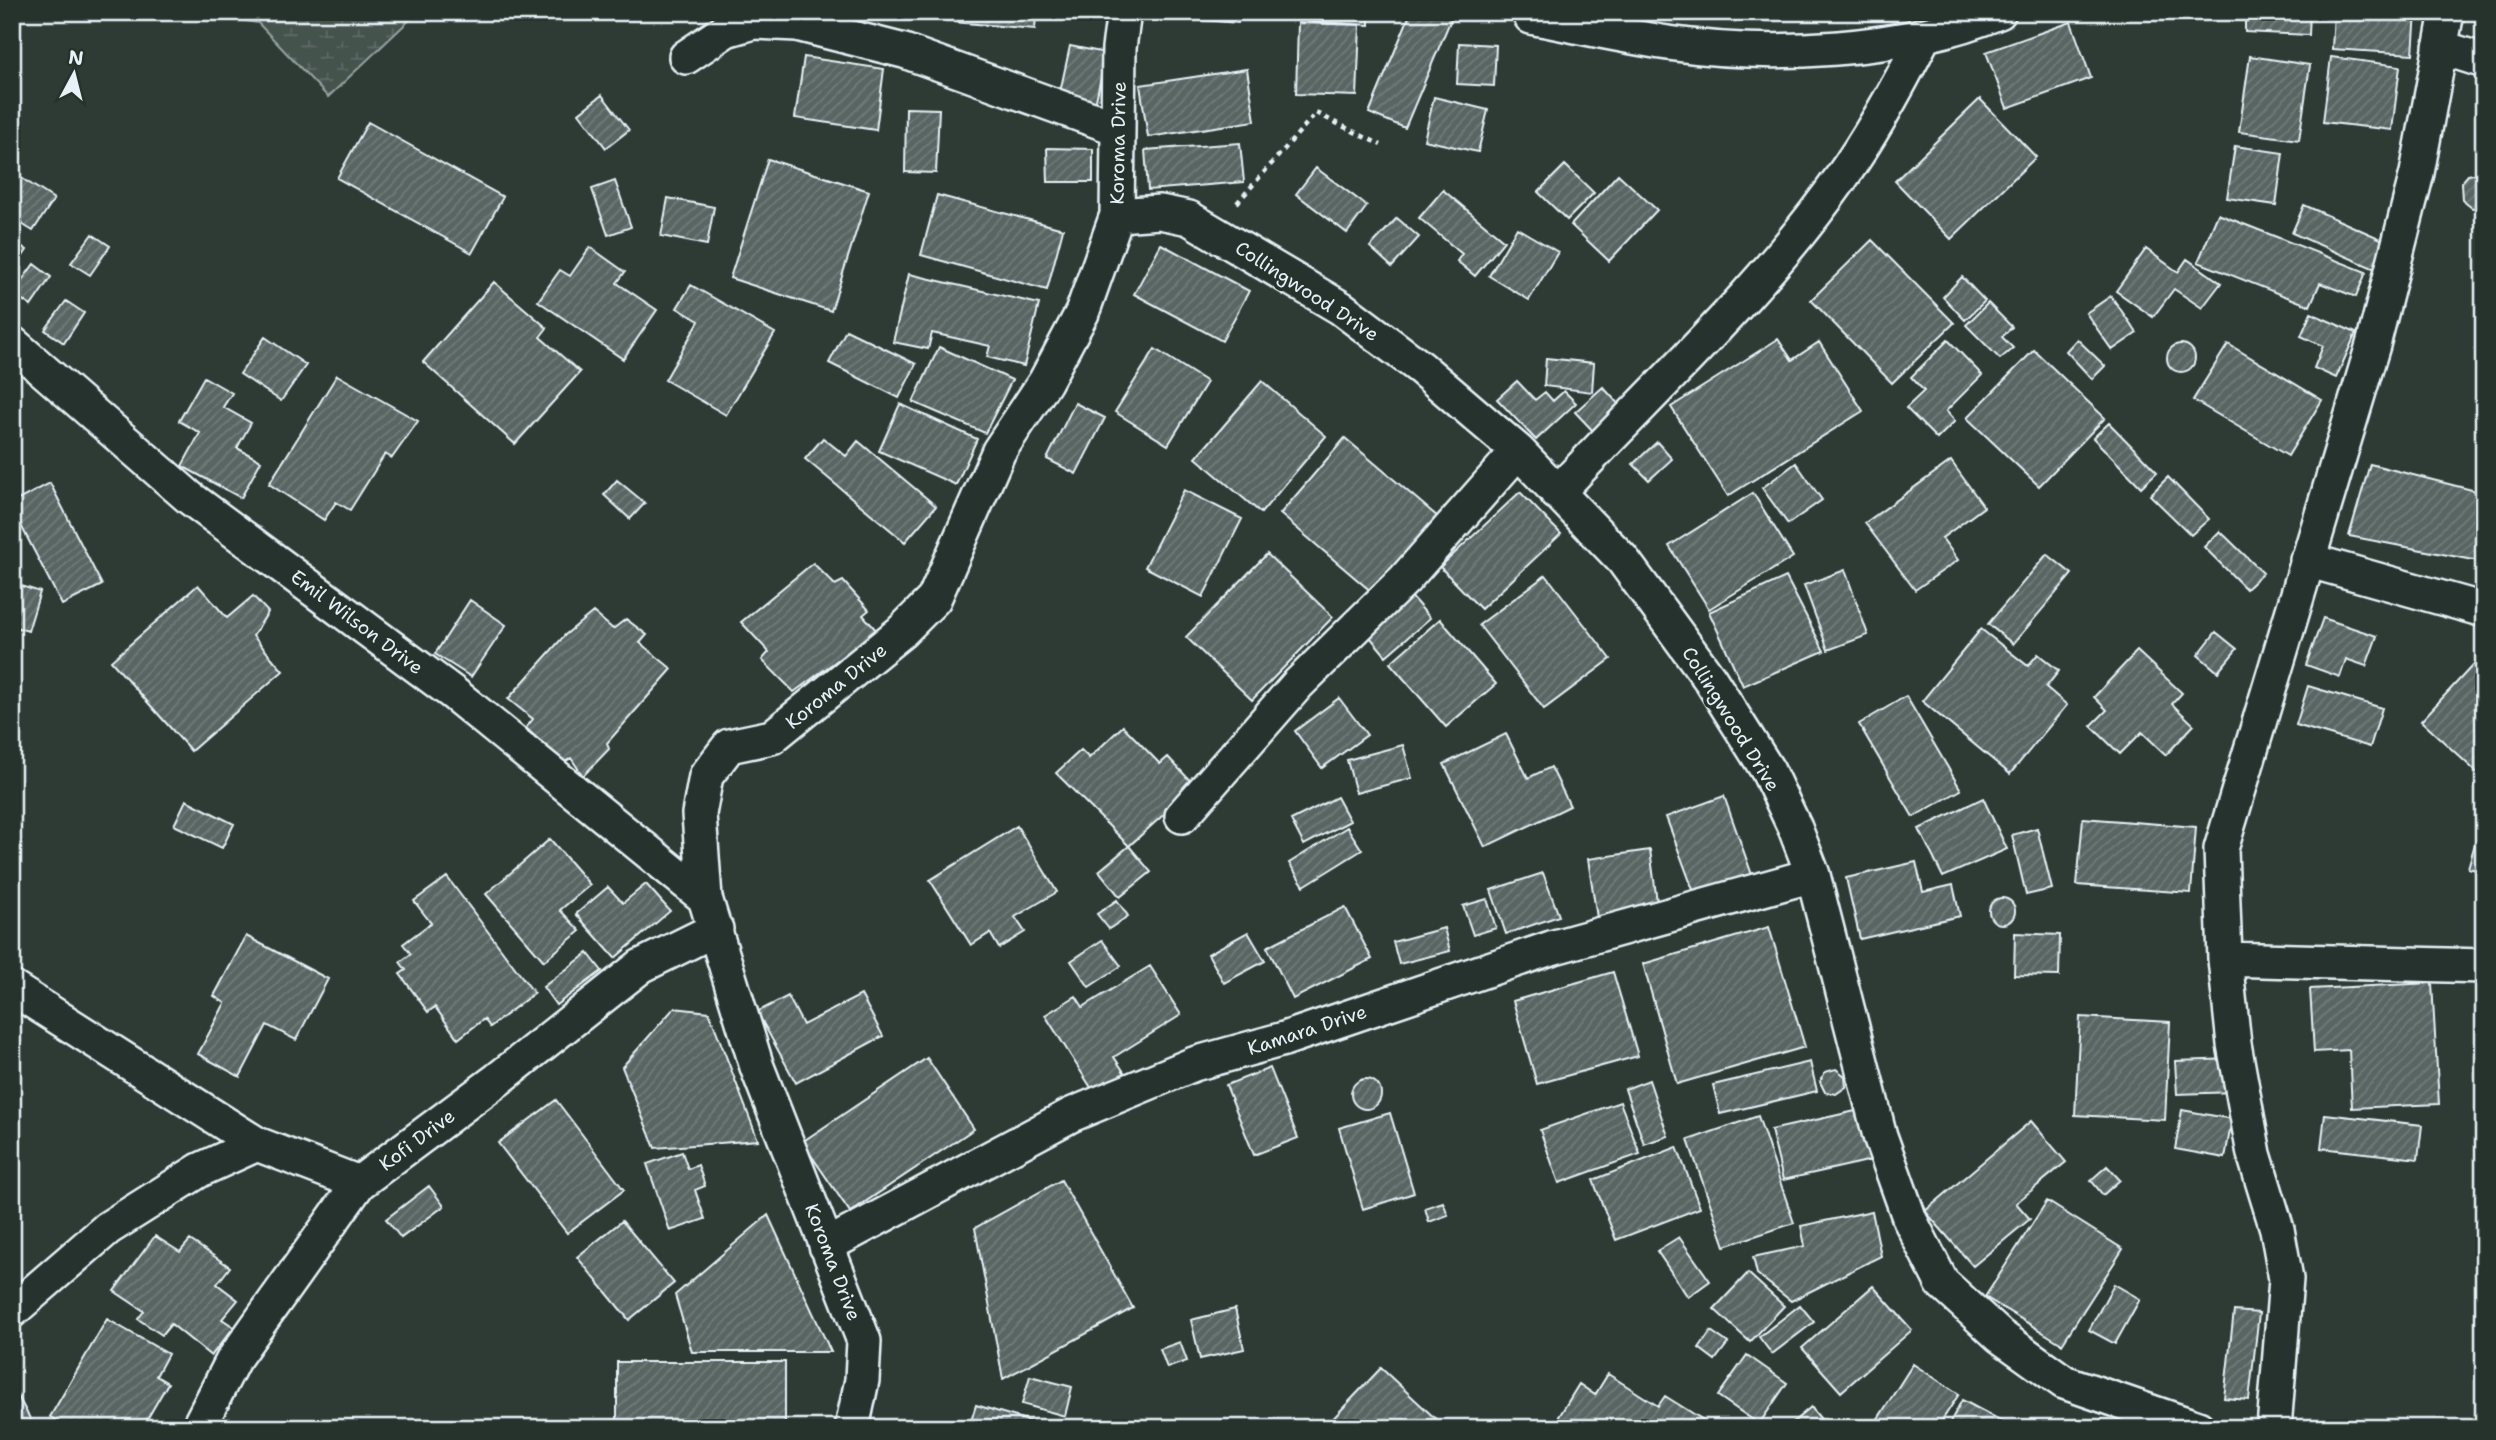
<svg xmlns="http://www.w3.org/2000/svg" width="2496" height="1440" viewBox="0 0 2496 1440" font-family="'Shantell Sans',sans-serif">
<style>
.wetland{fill:url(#wetland-marsh);stroke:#96a2a3;stroke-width:2}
.building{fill:url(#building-hatch);stroke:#e8f1f8;stroke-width:2}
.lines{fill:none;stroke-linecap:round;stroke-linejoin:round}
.street-casing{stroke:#e8f1f8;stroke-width:38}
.path{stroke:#e8f1f8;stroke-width:4.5;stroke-dasharray:5 5;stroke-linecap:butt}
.street{stroke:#26332d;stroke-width:33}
.labels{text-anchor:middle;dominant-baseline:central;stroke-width:7;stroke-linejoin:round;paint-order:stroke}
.street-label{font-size:19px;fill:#e8f1f8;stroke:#26332d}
</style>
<defs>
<pattern id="wetland-marsh" width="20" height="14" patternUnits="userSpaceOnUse" patternTransform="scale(1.75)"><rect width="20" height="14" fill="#45524e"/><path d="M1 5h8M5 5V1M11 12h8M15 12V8" fill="none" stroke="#606b68"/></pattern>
<pattern id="building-hatch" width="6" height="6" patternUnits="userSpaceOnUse" patternTransform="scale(1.75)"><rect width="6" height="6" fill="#596563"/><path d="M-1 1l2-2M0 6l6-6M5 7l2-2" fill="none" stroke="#717c7a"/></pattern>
</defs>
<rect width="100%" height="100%" fill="#2e3b35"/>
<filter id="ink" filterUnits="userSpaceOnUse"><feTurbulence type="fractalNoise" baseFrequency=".0143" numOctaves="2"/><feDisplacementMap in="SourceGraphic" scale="14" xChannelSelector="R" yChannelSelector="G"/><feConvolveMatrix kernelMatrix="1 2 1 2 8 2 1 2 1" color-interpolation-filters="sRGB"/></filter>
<g filter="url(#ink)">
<!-- wetland -->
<path class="wetland" d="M191,12H418L328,97L258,23Z"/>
<!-- building -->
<path class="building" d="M955,12H1089L1088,20L1036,16L1035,29L954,22Z
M1151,12H1193V18L1151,17Z
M1205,12H1239L1238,23L1204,20Z
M1307,12H1369V25L1307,21Z
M1411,12H1454L1405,128L1369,113Z
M1732,12H1773L1772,21L1732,17Z
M2245,12H2310L2309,35L2245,32Z
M2334,12H2416L2413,54L2332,49Z
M2071,22L2091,78L2007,108L1986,52Z
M1298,23L1360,25L1357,96L1296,94Z
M1459,43L1496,45L1494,86L1457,84Z
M1070,46L1106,53L1095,105L1059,97Z
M2250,56L2310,65L2299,140L2239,132Z
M804,57L884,69L876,130L795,118Z
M2331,57L2400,66L2392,130L2323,122Z
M1247,69L1255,121L1148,137L1140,85Z
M602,95L629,130L606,148L579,113Z
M1434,97L1488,110L1478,152L1424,140Z
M1980,99L2036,157L1951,239L1895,181Z
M906,108L939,109L936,173L905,172Z
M368,122L503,197L472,253L337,178Z
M1240,143L1244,182L1148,190L1145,150Z
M2235,146L2283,153L2276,205L2227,198Z
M1047,148L1093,149V182H1048Z
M768,159L869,191L831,311L730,278Z
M1565,165L1594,193L1567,220L1538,192Z
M1316,168L1367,206L1347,233L1296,194Z
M12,172L54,199L33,231L12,218Z
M2480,173L2484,174V206L2472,208L2462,200L2461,183L2468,175Z
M1618,174L1657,210L1609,261L1571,225Z
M615,181L631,227L608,235L592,189Z
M1443,190L1504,241L1475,276L1457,261L1462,254L1419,218Z
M937,195L1063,229L1047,290L921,255Z
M668,198L714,207L707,245L661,236Z
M2304,205L2388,242L2375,269L2292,233Z
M2218,214L2366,272L2356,297L2320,283L2310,306L2198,262Z
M1397,218L1419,237L1392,267L1370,247Z
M1517,228L1558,252L1529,300L1489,276Z
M92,234L110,246L90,275L71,263Z
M12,240L27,250L12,272Z
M1872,240L1954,323L1892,383L1811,300Z
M1161,244L1249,291L1222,341L1134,294Z
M590,247L625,272L617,283L657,310L623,359L538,301L560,270L570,276Z
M2146,249L2178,272L2187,259L2221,283L2202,308L2174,289L2153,317L2116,291Z
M34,264L51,277L31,306L13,293Z
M909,274L1039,304L1024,366L987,357L990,346L932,333L928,349L893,342Z
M1962,277L1985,301L1965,320L1943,297Z
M494,282L547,328L540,337L580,372L515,444L423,362Z
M691,285L775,333L726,415L665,380L699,321L677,308Z
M2111,296L2137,333L2112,350L2086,313Z
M66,301L84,313L64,343L45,330Z
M1988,303L2012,327L2002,337L2013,348L2000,359L1966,325Z
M2311,313L2356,333L2336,378L2314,368L2323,346L2301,336Z
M846,330L916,364L899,398L829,363Z
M265,337L306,365L281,401L240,374Z
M1778,339L1792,360L1819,342L1863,411L1728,496L1671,407Z
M2077,339L2105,366L2092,379L2066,351Z
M1948,340L1982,375L1946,411L1955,421L1937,439L1906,408L1924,391L1911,377Z
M2167 358a14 14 0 1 1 28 0a14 14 0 1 1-28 0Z
M2228,344L2322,400L2288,456L2193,400Z
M939,347L1012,380L985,433L913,402Z
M1155,349L1207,382L1168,445L1115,412Z
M2034,350L2105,418L2039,486L1967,418Z
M1546,358L1594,363L1592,392L1544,386Z
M337,375L418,421L392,458L385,454L350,510L336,502L324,520L269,484Z
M204,377L232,393L223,407L251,423L237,448L261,461L241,498L182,466L200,433L179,421Z
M1262,381L1326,436L1261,513L1196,458Z
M1517,381L1535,400L1545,392L1553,401L1564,391L1576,403L1536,440L1497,399Z
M1603,387L1622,408L1595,433L1575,412Z
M1075,403L1105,418L1076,474L1047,459Z
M900,404L977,439L956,485L879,451Z
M2109,423L2157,472L2141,487L2093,438Z
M823,438L846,456L858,441L936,506L905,542L805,459Z
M1345,438L1438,517L1373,593L1280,514Z
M1657,442L1672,459L1649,480L1633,464Z
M1951,461L1984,507L1942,538L1958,560L1915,590L1865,523Z
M1796,463L1822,500L1788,524L1762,488Z
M2370,464L2484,493V562L2349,536Z
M2168,477L2209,519L2191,535L2150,495Z
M617,480L645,503L630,519L604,495Z
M50,483L102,585L62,605L12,508V503Z
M1184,490L1242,519L1203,597L1145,567Z
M1520,492L1561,534L1481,609L1440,567Z
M1753,493L1793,557L1709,609L1669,546Z
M2220,531L2263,573L2246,589L2204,547Z
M1267,554L1333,617L1252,700L1186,637Z
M2047,554L2072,574L2013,644L1988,624Z
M813,563L835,585L843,581L869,610L863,615L877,631L794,692L762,660L769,652L741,622Z
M1845,570L1868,635L1828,650L1804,585Z
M1546,575L1611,659L1544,709L1479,625Z
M1786,577L1824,651L1743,686L1709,612Z
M12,583L40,592L28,631L12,626Z
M198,585L227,618L253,596L268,612L253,636L283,671L191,751L111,661Z
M1408,593L1430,618L1386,656L1365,631Z
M470,600L506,625L471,677L435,654Z
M593,612L613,629L626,619L647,635L640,643L672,669L607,743L609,749L583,776L571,758L563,763L526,728L533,719L508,699L565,635Z
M2323,618L2377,636L2366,666L2346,659L2340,677L2306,665Z
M1440,619L1496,684L1446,727L1390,663Z
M1981,629L2028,666L2038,654L2059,671L2046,687L2067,705L2010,774L1922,701Z
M2216,632L2237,649L2218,672L2198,655Z
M2137,651L2182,693L2172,704L2194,725L2166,755L2142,732L2120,754L2091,726L2107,710L2094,697Z
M2484,653V779L2421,721Z
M2308,686L2382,708L2370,747L2296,725Z
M1906,696L1961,790L1913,817L1859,724Z
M1339,698L1367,735L1322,768L1295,731Z
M1123,726L1160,764L1168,757L1195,786L1129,846L1056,773L1081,750L1089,758Z
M1506,734L1528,778L1551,767L1570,806L1485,847L1444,764Z
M1403,745L1412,778L1356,793L1347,760Z
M1724,796L1752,875L1695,895L1666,817Z
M1337,797L1350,821L1304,845L1291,820Z
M1983,798L2007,849L1943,877L1919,829Z
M186,800L234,824L222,848L174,825Z
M2083,818L2196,827L2191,893L2077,885Z
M1017,826L1057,892L1015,917L1025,932L999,948L990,933L971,945L930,880Z
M1347,827L1362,850L1304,886L1289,863Z
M2037,828L2052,889L2026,895L2012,835Z
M2477,837L2484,839V872L2468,868Z
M550,839L590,885L560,910L580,931L544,961L486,894Z
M1129,846L1151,872L1120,897L1099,871Z
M1650,850L1658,909L1597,918L1588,859Z
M1916,862L1923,892L1953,885L1960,916L1860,939L1846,878Z
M1543,873L1559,916L1506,934L1491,890Z
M447,877L534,993L490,1027L484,1019L458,1039L435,1007L428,1012L400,974L406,970L400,962L411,954L403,944L431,923L414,901Z
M646,884L670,911L615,958L576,914L608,887L623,903Z
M1989 911a13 13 0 1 1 26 0a13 13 0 1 1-26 0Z
M1487,899L1496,928L1473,935L1463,906Z
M1117,900L1128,916L1109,929L1097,914Z
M1345,907L1372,959L1293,999L1267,947Z
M1769,927L1805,1047L1677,1084L1643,964Z
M1444,928L1450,951L1399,964L1393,942Z
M1248,932L1265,961L1224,983L1208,954Z
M2015,933L2060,935L2059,976L2014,975Z
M246,936L328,979L296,1040L267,1025L240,1077L198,1054L225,1003L214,996Z
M1102,940L1121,966L1089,987L1071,961Z
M588,953L602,971L556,1005L543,987Z
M1150,966L1181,1015L1114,1057L1126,1075L1095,1094L1045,1015L1076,996L1083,1007Z
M1613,972L1638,1056L1537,1084L1513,1001Z
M2432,983L2439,1104L2352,1108L2349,1050L2314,1052L2310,989Z
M861,995L883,1036L796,1083L757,1012L788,996L803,1025Z
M674,1008L709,1012L758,1140L655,1148L622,1067Z
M2080,1017L2170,1022L2165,1120L2075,1115Z
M927,1058L974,1129L850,1212L802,1142Z
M2234,1059L2235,1092L2177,1094L2175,1061Z
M1810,1062L1817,1091L1720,1114L1713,1085Z
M1270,1068L1298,1138L1254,1155L1226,1085Z
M1836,1069L1845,1076L1846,1087L1836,1094L1825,1092L1820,1082L1825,1072Z
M1351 1094a15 15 0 1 1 30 0a15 15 0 1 1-30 0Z
M1649,1080L1668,1136L1644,1144L1625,1089Z
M556,1100L624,1190L567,1233L498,1143Z
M1620,1102L1640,1154L1559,1183L1540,1130Z
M1860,1110L1872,1160L1783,1180L1771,1130Z
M2182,1110L2232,1119L2225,1158L2175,1149Z
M1390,1113L1414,1193L1363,1209L1339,1128Z
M2325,1114L2422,1125L2418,1159L2321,1148Z
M1758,1116L1794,1223L1725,1246L1688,1140Z
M2031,1121L2066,1162L2016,1203L2030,1219L1973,1266L1925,1211Z
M1677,1147L1700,1208L1616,1240L1593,1180Z
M682,1152L688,1169L698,1165L705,1186L695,1190L705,1219L670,1231L647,1164Z
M2107,1166L2120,1180L2103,1195L2091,1180Z
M1061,1180L1133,1308L1003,1379L975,1228Z
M429,1186L444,1206L401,1238L386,1219Z
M2047,1201L2123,1249L2062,1344L1985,1297Z
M1443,1202L1448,1215L1429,1222L1425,1208Z
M1872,1211L1881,1256L1791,1301L1757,1274L1753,1257L1805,1246L1801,1226Z
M768,1215L831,1352H692L675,1295Z
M622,1221L674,1283L629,1320L577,1257Z
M155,1236L180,1252L190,1240L230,1267L217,1284L238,1300L222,1319L234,1327L211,1356L171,1324L162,1335L138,1319L144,1311L114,1291Z
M1679,1237L1710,1281L1688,1297L1657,1251Z
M1748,1273L1784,1306L1750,1342L1714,1309Z
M2114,1284L2140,1299L2115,1344L2089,1330Z
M1873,1286L1912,1330L1841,1392L1802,1348Z
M1800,1305L1814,1322L1772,1354L1759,1337Z
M1235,1309L1244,1349L1200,1359L1191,1320Z
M2234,1311L2259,1313L2249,1400L2224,1398Z
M107,1319L168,1354L156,1376L168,1383L142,1428H69L50,1417Z
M1711,1331L1728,1343L1715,1360L1699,1348Z
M1180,1342L1187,1361L1167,1368L1160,1349Z
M1747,1355L1787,1383L1759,1424L1718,1396Z
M617,1362H785V1428H617Z
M1913,1364L1959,1394L1937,1428H1872Z
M1381,1368L1438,1421L1432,1428H1324Z
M1608,1374L1658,1406L1665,1396L1716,1428H1552L1579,1384L1595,1395Z
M1030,1376L1072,1387L1065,1416L1022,1404Z
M12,1385L35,1428H12Z
M1962,1400L2011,1426L2010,1428H1947Z
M976,1405L1049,1427V1428H969Z
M1811,1407L1828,1428H1786Z"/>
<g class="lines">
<defs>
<path id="street" d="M1531,17C1577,26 1622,36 1668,43C1770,58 1903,52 1999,12
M2440,47L2484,61
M686,57L726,30L754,22L797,24L904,51L1117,128
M1117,215L1160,212L1189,218L1341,308L1421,368L1518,451L1623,560L1710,679L1768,771L1795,828L1813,875L1880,1136L1910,1220L1942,1283L2000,1336L2064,1382L2198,1428
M12,343L190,498L453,693L705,898
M1557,493C1653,390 1760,293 1841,178C1873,133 1899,85 1924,36
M2307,560L2484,610
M1182,816L1298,684L1405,579L1518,451
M2225,959L2484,966
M12,988L257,1144L359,1183
M826,1246L1071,1115L1194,1064L1284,1039L1551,948L1813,875
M12,1311L108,1228L200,1170L257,1144
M198,1428L233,1360L359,1183L497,1080L641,966L716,929
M852,1428L862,1380L864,1341L757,1067L705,898L699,814L706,776L729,746L772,737L901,632L934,599L999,451L1045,382L1082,313L1117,215L1119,48L1124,12
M2274,1428L2286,1279L2277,1229L2254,1154L2234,1044L2225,959L2221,849L2373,345L2417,173L2447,12"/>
</defs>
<!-- street casing -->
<use href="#street" class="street-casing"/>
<!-- path -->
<path class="path" d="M1237,203L1316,113L1381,145"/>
<!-- street -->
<use href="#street" class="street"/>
</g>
</g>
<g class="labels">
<!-- street labels -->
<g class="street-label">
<text transform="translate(1118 143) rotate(-89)">Koroma Drive</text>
<text transform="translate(1307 291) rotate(33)">Collingwood Drive</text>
<text transform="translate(357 622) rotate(37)">Emil Wilson Drive</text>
<text transform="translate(836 686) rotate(-39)">Koroma Drive</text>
<text transform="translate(1731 719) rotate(58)">Collingwood Drive</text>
<text transform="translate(1307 1030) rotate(-18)">Kamara Drive</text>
<text transform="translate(417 1140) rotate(-37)">Kofi Drive</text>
<text transform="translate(833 1262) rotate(69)">Koroma Drive</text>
</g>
</g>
<!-- margin -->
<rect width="2496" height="1440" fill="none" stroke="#26332d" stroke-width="42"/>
<rect x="21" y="21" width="2454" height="1398" fill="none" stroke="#e8f1f8" stroke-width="2.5" filter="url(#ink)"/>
<!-- north arrow -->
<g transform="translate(74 74) rotate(7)" stroke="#26332d" stroke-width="5" paint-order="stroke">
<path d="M0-5L12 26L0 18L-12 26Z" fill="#e8f1f8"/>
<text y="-10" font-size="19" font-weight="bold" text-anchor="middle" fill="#e8f1f8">N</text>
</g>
</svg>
